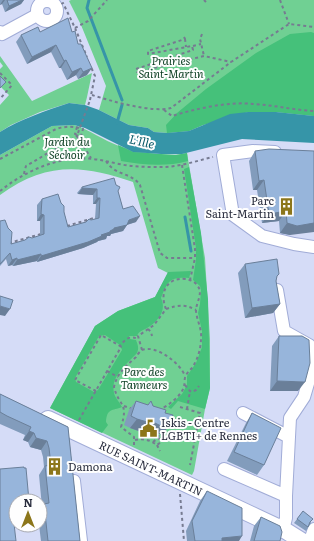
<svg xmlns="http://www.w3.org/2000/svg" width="314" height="541" viewBox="0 0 314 541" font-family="Literata,serif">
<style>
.green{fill:#70d093}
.forest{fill:#45c17a;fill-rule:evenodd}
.water{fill:#3695a8}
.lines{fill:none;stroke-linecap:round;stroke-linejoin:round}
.stream{stroke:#3695a8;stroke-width:3}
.minor-casing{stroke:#a1acd7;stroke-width:14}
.major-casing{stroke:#a1acd7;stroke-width:18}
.path{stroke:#767b91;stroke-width:2;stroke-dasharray:3 3;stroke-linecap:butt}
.minor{stroke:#fff;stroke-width:12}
.major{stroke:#fff;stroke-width:16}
.path-bridge{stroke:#767b91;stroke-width:2;stroke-dasharray:3 3;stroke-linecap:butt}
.wall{fill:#829cbc}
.shaded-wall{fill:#6a7f99}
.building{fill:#97b5db;stroke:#6a7f99}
.labels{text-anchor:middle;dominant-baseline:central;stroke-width:4;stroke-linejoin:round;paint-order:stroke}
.park-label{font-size:11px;font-style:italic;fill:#0c3f23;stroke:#fefefe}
.poi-label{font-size:11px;fill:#282c3d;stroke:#fefefe;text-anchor:start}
.street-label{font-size:11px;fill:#282c3d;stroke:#fefefe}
.water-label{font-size:12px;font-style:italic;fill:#045766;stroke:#fefefe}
</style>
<rect width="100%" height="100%" fill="#d5dcf7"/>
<!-- green -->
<path class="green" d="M71,0H314V116L276,112H248L203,125L189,131L167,133L154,132L148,128L129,125L99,110L106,86L81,25L69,1Z
M0,56L32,101L92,73L87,97L85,105L69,103L40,112L11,125L0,132V105L9,95L0,86V69L3,66L0,62Z
M74,125C90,130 103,140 119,146C138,152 167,158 187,153L205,258L210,339V388L205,409L194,471L192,475L50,408L95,326L118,311L155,297L168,273L158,268L133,182C82,164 45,162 0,195V155L52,126Z"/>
<!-- forest -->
<path class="forest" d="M311,32L314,33V116L276,112H248L203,125L189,131L167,133L166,125L177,113L206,89L256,53L290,34Z
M118,145L133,152L161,154L176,155L187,153L188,161C166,167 144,165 121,161Z
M189,167L201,233L208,299L210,388L205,409L178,401L171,409L168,407L182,394L187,385V376L196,363L202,347V331L198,313L200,304L201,290L200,286L193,280L196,259V248L184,169Z
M191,271L189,278C169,277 168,281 161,298C167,311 158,321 147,328C142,331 139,331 137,336H129L130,339L136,340C138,345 139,348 137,353C126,365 108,378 115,396C117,400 120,403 122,407C112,411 107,408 106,422L108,425L102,433L50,408L95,326L118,311L155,297L168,272ZM105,335L120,345L122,350L98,390L94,392L76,382L75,378L99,336Z"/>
<!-- water -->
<path class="water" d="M69,103L85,105L99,110L129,125L148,128L154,132L167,133L189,131L230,114L248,112H276L314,116V143L242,139L182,154H161L133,152L85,128L74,125L52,126L0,155V132C21,119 45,111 69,103Z"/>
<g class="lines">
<!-- stream -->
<path class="stream" d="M89,0L87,8L122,100
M117,123L122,105
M185,217L191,251"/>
<defs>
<path id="minor" d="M37 11a10 10 0 1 1 20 0a10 10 0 1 1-20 0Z
M0,32L2,34L37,15
M275,152L253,151L223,155L233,215L262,236L294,244L314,247
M243,413L289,437L290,418L304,397L311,373L309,345L284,331L277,290
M224,469L286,496L289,437
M74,481L81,541
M283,530L286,518V496
M310,541L314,529"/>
<g id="major">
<path id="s1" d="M48,419L286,531L302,541"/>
</g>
</defs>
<!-- minor casing -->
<use href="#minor" class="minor-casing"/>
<!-- major casing -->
<use href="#major" class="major-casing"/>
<!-- path -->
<path class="path" d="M204,0L206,2
M280,0L289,24
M56,7L63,3L75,28L87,57
M75,28L88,21L107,0
M202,34L200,39L204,56
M184,37L185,39L148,51V54L192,46L193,50L136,69L137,72L204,56L231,62
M185,39L186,47
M193,46L201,44
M0,73L12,85L0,99
M92,95C111,101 152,113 171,108L231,62L289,24L314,27
M90,100L95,76L91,67
M164,110L172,116C194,109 230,101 253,104C274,105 293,110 314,111
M77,127L75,134L78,135
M77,136L91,158
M0,159L56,129C66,126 74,126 83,129L81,136L78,135
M106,161C115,176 131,172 140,185L160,253L167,258H195
M182,165L195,249V258L190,280
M24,174L25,169L26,166L77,136L78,133
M0,191C25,171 60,155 93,159C102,160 110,162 119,164C133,167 148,167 162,167C179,167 196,161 213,157
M67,226L97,217
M9,243L41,234
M166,309C178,305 185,304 196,310
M148,329L151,332L152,336
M142,350L138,336L154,325L166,309C159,292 167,277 186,279C190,280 194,281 197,285C204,293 196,302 196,311C197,321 202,329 201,338C201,348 198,359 192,368C190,370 188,372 186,375C184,378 185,383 184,386C182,396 168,405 160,410
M107,371L118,377
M185,385L190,391L192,392L196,390L199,386
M96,391L75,380L101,335L120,346
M124,406L133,409
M180,407L200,413L190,465
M187,409L190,391
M79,420L121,347L120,346C125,339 130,335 138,339
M158,438L159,434
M135,440C143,438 150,440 157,445L161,442L165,431
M153,442L158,438L162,441
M134,445V437L121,427C129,402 119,407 114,387C117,373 126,366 136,357C137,355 140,351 142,350C156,344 181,364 185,376
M157,445L160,451
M180,494L184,541"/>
<!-- minor -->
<use href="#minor" class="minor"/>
<!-- major -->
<use href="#major" class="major"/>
<!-- path-bridge -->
<path class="path-bridge" d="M78,133L90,100"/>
</g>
<!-- wall -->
<path class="wall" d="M0,0H24L21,4L5,12L2,4L0,5Z
M40,32H72L78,44L87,75L78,79L76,75L67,80L61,68H59L51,52L27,64L16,42L21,35Z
M255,151H314L290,235L280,233L279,221L262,223L257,190H253L249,161Z
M82,187L118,191L123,209L136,222L127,225L123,231L111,234L110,236H107L106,239L98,241L97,242L83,248L37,262V261L13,266L12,265L8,266L6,259L0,266V221L11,244L40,236V221H37V205L42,199L64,212L68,227L95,219L96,204H93V195L78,194L77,193Z
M245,264L277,277L276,281L280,304L273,313L245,318L238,273Z
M279,336L298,391H270L272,346Z
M0,394L68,427L80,541H41L39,525H40V510L42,507L39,475L44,467L43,457L41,450L30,447L28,442L23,440L25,435L0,424Z
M136,401L153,406L165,413L163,435L156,433L154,435L148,433L147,434L130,428L124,425L129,410Z
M252,413L264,465L257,475L227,461L246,423Z
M207,491L239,541H187L186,531L200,501Z
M303,511L311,523L306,531L294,523Z
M261,517L280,541H250L254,526Z"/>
<!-- shaded-wall -->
<path class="shaded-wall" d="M3,0H5L2,4L0,5Z
M22,0H24L21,4L5,12L9,6Z
M56,45L51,52L27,64L32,57Z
M66,60L61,68H59L64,61Z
M81,68L76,75L67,80L72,72Z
M92,68L87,75L78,79L83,72Z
M264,180L257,190H253L259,181Z
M82,188L97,189L93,195L78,194Z
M97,198H100L96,204H93Z
M286,211L279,221L262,223L269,214Z
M41,214L44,215L40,221H37Z
M140,216L136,222L126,225H127L123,231L111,234L110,236H107L106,239L98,241L97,242L83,248L37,262L41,256L101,235L129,220Z
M287,223H314V232L290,235L280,233Z
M41,254L37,261L13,266L17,260Z
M17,258L12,265L8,266L12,260Z
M280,304L273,313L245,318L252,308Z
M0,306L10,309L5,316L0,315Z
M277,381L305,382L298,391H270Z
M137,419L155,423H162L169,425L163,435L156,433L154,435L148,433L147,434L130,428Z
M29,431L34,433L28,442L23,440Z
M36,438L47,441L41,450L30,447Z
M16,511V516H13Z
M242,536L239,541H220L222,538Z"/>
<!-- building -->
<path class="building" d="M7,0H22L9,6Z
M68,18L72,32L75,31L78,44H81L92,68L83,72L81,68L72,72L66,60L64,61L56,45L32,57L21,35L38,27L40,32Z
M0,76L6,82L0,88Z
M269,149L314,151V223L297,226L287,223L286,211L269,214L264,180L259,181L255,151Z
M114,178L116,185L120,187L118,191L123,209L133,206L140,216L129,220L127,225L114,228V229L110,231V232L101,235L102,236L88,242L41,256V254L17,260V258L12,260L10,253L0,264V221L5,220L8,228L12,232L11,244L25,240L29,237L32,238L44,234V215L41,214L42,199L58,194L61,203L64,206V212L68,227L86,222L89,219L91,220L99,218L100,198H97V189L82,188V187Z
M277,259L279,274L277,276L276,281L280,304L252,308L245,264Z
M0,296L13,300L10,309L0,306Z
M279,336H302L309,340L310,363L305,382L277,381Z
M0,394L68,427L80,541H48L44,504L49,503L45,466L51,465L49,448L47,441L36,438L34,433L29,431L31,427L7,416L0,412Z
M136,401L148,405L151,401L153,406L166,410L165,413L173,415L169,425L162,423L161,426L155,423L154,424L137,419L131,416Z
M252,413L281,428L264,465L234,452Z
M24,467V468H26L29,501H16V511L13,515L16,541H0V469Z
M207,491L242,508V536L222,538V541H195L192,521Z
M303,511L313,519L310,522L308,527L297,519Z
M261,517L280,526L282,532L280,541H254Z"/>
<!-- icons -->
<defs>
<symbol id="building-bare" viewBox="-9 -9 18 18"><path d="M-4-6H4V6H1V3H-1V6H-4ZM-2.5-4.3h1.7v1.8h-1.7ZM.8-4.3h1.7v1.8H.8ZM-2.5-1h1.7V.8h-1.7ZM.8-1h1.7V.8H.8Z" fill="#8c761a" stroke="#fefefe" stroke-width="2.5" paint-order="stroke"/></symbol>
<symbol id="civic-bare" viewBox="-9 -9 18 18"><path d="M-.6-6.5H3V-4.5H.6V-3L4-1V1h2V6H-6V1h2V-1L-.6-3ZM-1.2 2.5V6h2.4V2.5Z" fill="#8c761a" stroke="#fefefe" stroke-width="2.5" paint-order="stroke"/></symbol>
</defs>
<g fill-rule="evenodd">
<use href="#building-bare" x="274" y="194" width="25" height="25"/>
<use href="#civic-bare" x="136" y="416" width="25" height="25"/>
<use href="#building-bare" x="42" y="454" width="25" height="25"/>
</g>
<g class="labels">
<!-- park labels -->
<g class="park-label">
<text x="171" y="60">Prairies<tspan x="171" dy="13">Saint-Martin</tspan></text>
<text x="67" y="141">Jardin du<tspan x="67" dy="13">Séchoir</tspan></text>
<text x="144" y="371">Parc des<tspan x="144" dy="13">Tanneurs</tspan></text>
</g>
<!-- poi labels -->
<g class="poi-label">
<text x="274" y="200" text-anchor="end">Parc<tspan x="274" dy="13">Saint-Martin</tspan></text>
<text x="161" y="422">Iskis - Centre<tspan x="161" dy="13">LGBTI+ de Rennes</tspan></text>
<text x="68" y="466">Damona</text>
</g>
<!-- street labels -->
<g class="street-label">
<text stroke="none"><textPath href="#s1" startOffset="114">RUE SAINT-MARTIN</textPath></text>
</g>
<!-- water labels -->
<g class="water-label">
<text transform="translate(142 141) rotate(13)">L'Ille</text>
</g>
</g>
<!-- north arrow -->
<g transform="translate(28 513)"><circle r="19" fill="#fefefe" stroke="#a8aab1"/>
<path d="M0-3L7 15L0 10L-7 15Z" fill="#8c761a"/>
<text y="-6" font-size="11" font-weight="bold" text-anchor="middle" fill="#282c3d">N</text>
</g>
</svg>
